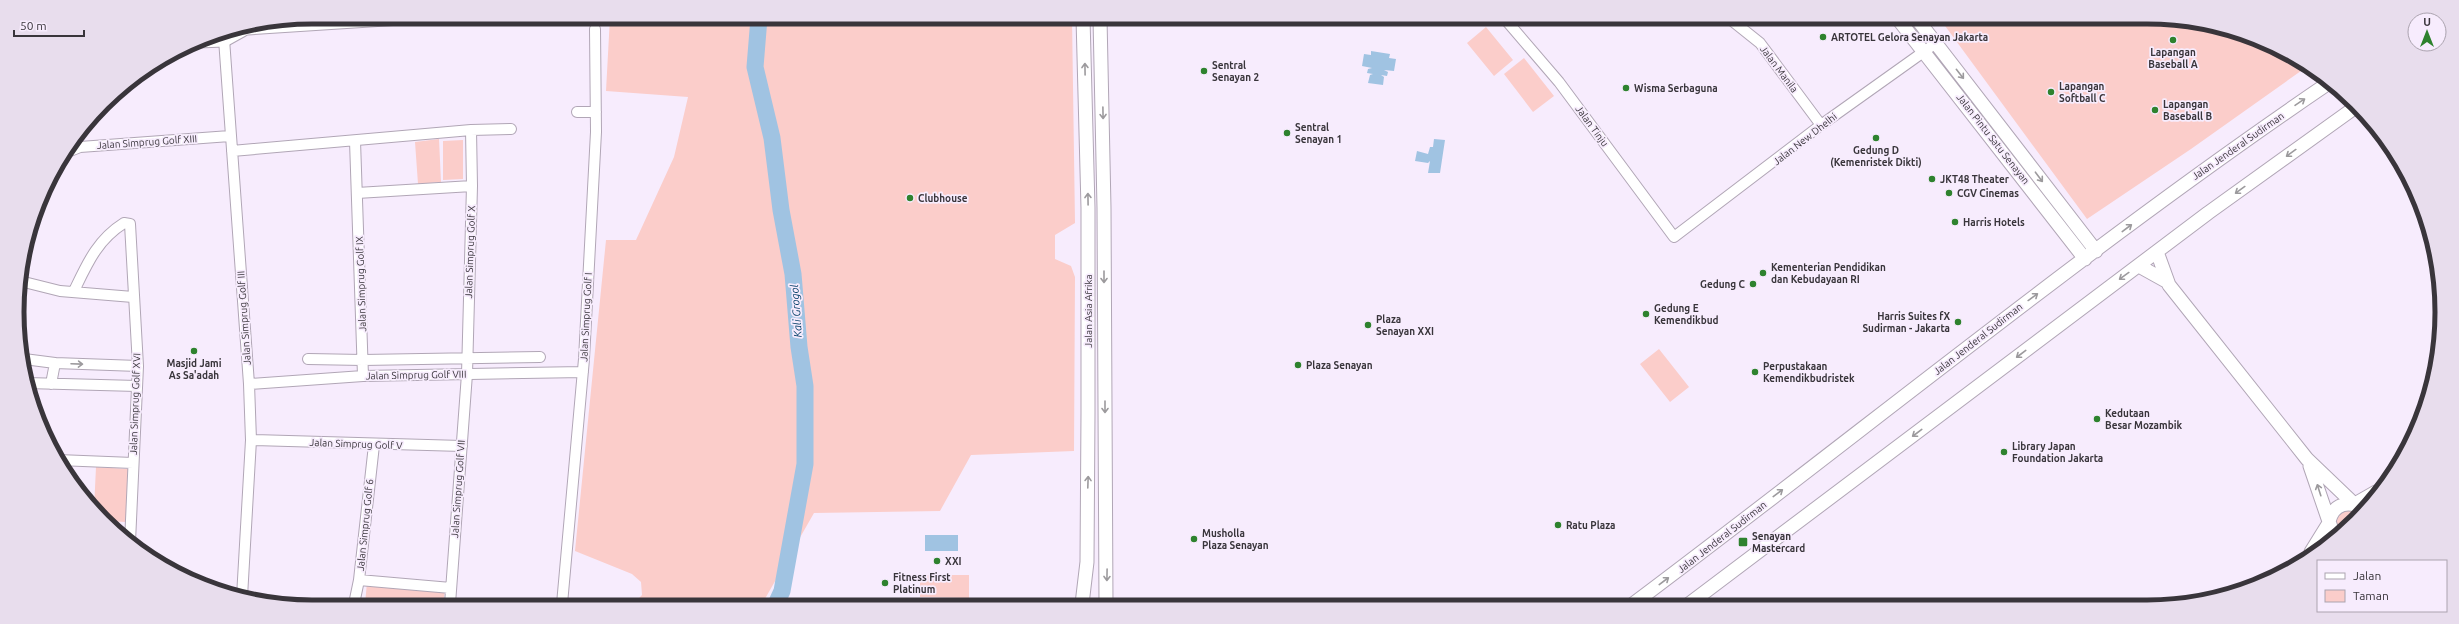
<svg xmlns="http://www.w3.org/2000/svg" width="2459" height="624" viewBox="0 0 2459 624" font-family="Ubuntu,sans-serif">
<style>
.green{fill:#fbcdca}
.water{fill:#a0c3e2}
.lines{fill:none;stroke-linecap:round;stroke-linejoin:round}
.river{stroke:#a0c3e2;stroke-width:17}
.minor-casing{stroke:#b1a6b6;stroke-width:12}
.major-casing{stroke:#b1a6b6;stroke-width:15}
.highway-casing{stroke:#b1a6b6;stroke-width:17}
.minor{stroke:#fff;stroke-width:10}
.major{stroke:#fff;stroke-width:13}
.highway{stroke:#fff;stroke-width:15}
.oneway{stroke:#9c9a9d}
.poi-dot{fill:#2e822e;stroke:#f7ecfd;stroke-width:1.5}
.labels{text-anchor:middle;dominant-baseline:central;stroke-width:3.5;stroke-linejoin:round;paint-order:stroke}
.poi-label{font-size:10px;font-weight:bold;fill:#39353b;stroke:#f7ecfd;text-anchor:start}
.street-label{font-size:10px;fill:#39353b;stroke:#f7ecfd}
.water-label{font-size:11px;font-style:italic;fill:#09436b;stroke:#f7ecfd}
.rim{fill:none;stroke:#39353b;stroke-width:5}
</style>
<rect width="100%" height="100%" fill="#f7ecfd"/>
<!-- green -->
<path class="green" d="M610,17L1072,18L1075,223L1055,235V259L1071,266L1075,277L1074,451L971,455L940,511L814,513L762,604H633L642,595L641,582L632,574L575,551L606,240H636L674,157L688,97L606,91Z
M1940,19L2186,20L2242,33L2295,57L2308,66L2191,149L2087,219Z
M1486,27L1513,60L1494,76L1467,43Z
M1524,58L1554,96L1533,112L1504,74Z
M439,139L441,182L418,184L415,142Z
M463,140V179L443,180V141Z
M1659,349L1689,387L1670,402L1640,364Z
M96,467L128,469L126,522L106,521L94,509Z
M2349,509L2360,514L2355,521L2338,533L2335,519L2340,512Z
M920,575H969V598L920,597Z
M367,582L445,590L443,604H365Z"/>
<!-- water -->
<path class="water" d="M1371,51L1390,54L1389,58L1396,59L1394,71L1384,70L1388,72L1387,76L1381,75L1384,77L1383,85L1368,83L1370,75L1373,74L1367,73L1368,69L1372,68L1362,66L1364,54L1371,55Z
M1434,139L1445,140L1440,173H1428L1430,161L1428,163L1415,161L1417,151L1428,154L1430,147H1433Z
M925,535H958V551H925Z"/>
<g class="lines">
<!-- river -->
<path class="river" d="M759,18L755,67L772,138L781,210L793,274L799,347L805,386V464L782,591L776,604"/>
<defs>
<path id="minor" d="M1505,19L1559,82L1674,237L1821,125L1936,43
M1730,19L1760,43L1821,125
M224,39L249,384L251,440L242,597
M577,112H596
M355,141L363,376
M232,151L471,130L511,129
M65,153L80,147L230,136
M357,193L472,186
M20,281L60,291L133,297
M74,291C87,264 97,240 124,223L130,224L138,366L130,542
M24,359L55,363L138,366
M308,359L363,360L540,357
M27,383L137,386
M51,384L55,363
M249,384L363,376L583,372
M251,440L462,446
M58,460L133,463
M359,580L451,588
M266,603L309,604
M354,604L359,580L374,445
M450,604L467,374L472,186L471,130
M562,604L584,359L596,132L595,29"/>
<path id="major" d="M1100,18L1104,208L1106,604
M1898,19L2085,259
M1917,19L2096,251
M232,29L416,17
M2157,252L2169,285L2307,459L2353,503
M2139,266L2166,281
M2310,466L2334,536
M2355,504L2376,492
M2329,521C2334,503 2349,500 2364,509
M2311,552L2329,523
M1082,604L1087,562L1088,413V208L1083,18
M1633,604C1865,430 2090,245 2330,82
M1689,604L2208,213L2357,106"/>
<path id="highway" d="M198,40L224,39L242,29"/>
</defs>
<!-- minor casing -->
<use href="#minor" class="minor-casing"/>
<!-- major casing -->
<use href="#major" class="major-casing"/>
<!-- highway casing -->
<use href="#highway" class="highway-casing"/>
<!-- minor -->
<use href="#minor" class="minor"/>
<!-- major -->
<use href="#major" class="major"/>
<!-- highway -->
<use href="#highway" class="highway"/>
</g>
<!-- one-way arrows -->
<defs><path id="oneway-shaft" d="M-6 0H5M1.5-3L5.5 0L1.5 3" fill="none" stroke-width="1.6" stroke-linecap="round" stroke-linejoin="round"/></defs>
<g class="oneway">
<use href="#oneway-shaft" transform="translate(1085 69) rotate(-91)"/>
<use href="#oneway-shaft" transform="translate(1960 74) rotate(52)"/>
<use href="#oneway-shaft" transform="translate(2300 102) rotate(-34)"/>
<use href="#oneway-shaft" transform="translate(1103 113) rotate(89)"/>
<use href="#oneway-shaft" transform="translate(2291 153) rotate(144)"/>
<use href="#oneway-shaft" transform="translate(2039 177) rotate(53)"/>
<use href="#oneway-shaft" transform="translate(2240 190) rotate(144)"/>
<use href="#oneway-shaft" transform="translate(1088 199) rotate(-91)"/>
<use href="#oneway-shaft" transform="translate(2127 228) rotate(-37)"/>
<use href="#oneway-shaft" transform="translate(2124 276) rotate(144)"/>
<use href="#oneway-shaft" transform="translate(1104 277) rotate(90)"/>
<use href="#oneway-shaft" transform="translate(2033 297) rotate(-36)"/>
<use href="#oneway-shaft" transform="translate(2021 354) rotate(143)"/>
<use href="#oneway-shaft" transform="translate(77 364) rotate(2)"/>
<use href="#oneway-shaft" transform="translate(1105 407) rotate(90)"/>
<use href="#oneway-shaft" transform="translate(1917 433) rotate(143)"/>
<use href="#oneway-shaft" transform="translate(1088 482) rotate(-88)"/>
<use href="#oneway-shaft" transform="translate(2319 490) rotate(-108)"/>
<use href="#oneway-shaft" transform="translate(1778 493) rotate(-37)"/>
<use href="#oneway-shaft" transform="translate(1107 575) rotate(91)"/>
<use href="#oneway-shaft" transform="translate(1664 581) rotate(-37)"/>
</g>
<!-- markers -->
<g class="poi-dot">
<circle cx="1823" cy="37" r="4"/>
<circle cx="2173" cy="40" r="4"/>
<circle cx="1204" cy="71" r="4"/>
<circle cx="1626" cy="88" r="4"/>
<circle cx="2051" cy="92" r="4"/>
<circle cx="2155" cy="110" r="4"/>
<circle cx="1287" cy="133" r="4"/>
<circle cx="1876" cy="138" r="4"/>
<circle cx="1932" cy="179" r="4"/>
<circle cx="1949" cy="193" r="4"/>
<circle cx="910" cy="198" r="4"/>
<circle cx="1955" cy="222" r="4"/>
<circle cx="1763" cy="273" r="4"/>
<circle cx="1753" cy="284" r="4"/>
<circle cx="1646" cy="314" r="4"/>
<circle cx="1958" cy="322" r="4"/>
<circle cx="1368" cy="325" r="4"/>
<circle cx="194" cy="351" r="4"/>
<circle cx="1298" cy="365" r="4"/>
<circle cx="1755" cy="372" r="4"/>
<circle cx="2097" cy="419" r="4"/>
<circle cx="2004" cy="452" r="4"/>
<circle cx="1558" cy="525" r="4"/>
<circle cx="1194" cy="539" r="4"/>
<rect x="1738" y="537" width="10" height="10" rx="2"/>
<circle cx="937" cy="561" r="4"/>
<circle cx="885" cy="583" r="4"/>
</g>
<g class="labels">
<!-- poi labels -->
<g class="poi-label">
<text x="1831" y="37">ARTOTEL Gelora Senayan Jakarta</text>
<text x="2173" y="52" text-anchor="middle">Lapangan<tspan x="2173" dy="12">Baseball A</tspan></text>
<text x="1212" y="65">Sentral<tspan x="1212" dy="12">Senayan 2</tspan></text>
<text x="2059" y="86">Lapangan<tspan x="2059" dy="12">Softball C</tspan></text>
<text x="1634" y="88">Wisma Serbaguna</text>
<text x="2163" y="104">Lapangan<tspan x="2163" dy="12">Baseball B</tspan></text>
<text x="1295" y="127">Sentral<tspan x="1295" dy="12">Senayan 1</tspan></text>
<text x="1876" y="150" text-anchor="middle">Gedung D<tspan x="1876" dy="12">(Kemenristek Dikti)</tspan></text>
<text x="1940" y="179">JKT48 Theater</text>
<text x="1957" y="193">CGV Cinemas</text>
<text x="918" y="198">Clubhouse</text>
<text x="1963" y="222">Harris Hotels</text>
<text x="1771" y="267">Kementerian Pendidikan<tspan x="1771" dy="12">dan Kebudayaan RI</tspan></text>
<text x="1745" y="284" text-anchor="end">Gedung C</text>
<text x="1654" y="308">Gedung E<tspan x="1654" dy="12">Kemendikbud</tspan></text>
<text x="1950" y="316" text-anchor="end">Harris Suites fX<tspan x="1950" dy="12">Sudirman - Jakarta</tspan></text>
<text x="1376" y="319">Plaza<tspan x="1376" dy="12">Senayan XXI</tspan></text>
<text x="194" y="363" text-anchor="middle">Masjid Jami<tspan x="194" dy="12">As Sa'adah</tspan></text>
<text x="1306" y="365">Plaza Senayan</text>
<text x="1763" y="366">Perpustakaan<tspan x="1763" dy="12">Kemendikbudristek</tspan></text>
<text x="2105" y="413">Kedutaan<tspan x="2105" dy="12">Besar Mozambik</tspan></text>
<text x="2012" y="446">Library Japan<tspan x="2012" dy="12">Foundation Jakarta</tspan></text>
<text x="1566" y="525">Ratu Plaza</text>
<text x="1202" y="533">Musholla<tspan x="1202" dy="12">Plaza Senayan</tspan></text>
<text x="1752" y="536">Senayan<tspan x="1752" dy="12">Mastercard</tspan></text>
<text x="945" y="561">XXI</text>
<text x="893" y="577">Fitness First<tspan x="893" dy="12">Platinum</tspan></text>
</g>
<!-- street labels -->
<g class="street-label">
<text transform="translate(1779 69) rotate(53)">Jalan Manila</text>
<text transform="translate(1592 126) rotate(54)">Jalan Tinju</text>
<text transform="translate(1805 139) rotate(-38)">Jalan New Dhelhi</text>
<text transform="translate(1993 139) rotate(52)">Jalan Pintu Satu Senayan</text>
<text transform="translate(147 142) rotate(-4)">Jalan Simprug Golf XIII</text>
<text transform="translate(2238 146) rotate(-35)">Jalan Jenderal Sudirman</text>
<text transform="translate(470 252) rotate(-88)">Jalan Simprug Golf X</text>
<text transform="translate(361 284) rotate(-92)">Jalan Simprug Golf IX</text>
<text transform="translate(1088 311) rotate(-90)">Jalan Asia Afrika</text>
<text transform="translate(586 317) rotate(-87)">Jalan Simprug Golf I</text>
<text transform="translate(244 318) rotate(-94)">Jalan Simprug Golf III</text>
<text transform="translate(1978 339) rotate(-38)">Jalan Jenderal Sudirman</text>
<text transform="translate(416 375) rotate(-1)">Jalan Simprug Golf VIII</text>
<text transform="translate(135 404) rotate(-88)">Jalan Simprug Golf XVI</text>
<text transform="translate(356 444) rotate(2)">Jalan Simprug Golf V</text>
<text transform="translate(458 489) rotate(-86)">Jalan Simprug Golf VII</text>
<text transform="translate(365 525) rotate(-84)">Jalan Simprug Golf 6</text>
<text transform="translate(1722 537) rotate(-38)">Jalan Jenderal Sudirman</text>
</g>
<!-- water labels -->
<g class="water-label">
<text transform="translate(796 311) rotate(-94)">Kali Grogol</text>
</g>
</g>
<!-- crop -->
<path d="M0 0H2459V624H0ZM312 24H2147A288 288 0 0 1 2435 312V312A288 288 0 0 1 2147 600H312A288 288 0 0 1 24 312V312A288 288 0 0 1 312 24Z" fill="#e8dded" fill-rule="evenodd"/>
<path class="rim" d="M312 24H2147A288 288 0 0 1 2435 312V312A288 288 0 0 1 2147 600H312A288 288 0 0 1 24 312V312A288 288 0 0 1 312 24Z"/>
<!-- legend -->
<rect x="2317" y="560" width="130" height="52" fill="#f7ecfd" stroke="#aba3af"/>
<rect x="2325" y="573" width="20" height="6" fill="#ffffff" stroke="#aba3af"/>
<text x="2353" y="580" font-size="12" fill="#39353b">Jalan</text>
<rect x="2325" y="590" width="20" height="12" fill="#fbcdca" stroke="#aba3af"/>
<text x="2353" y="600" font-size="12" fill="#39353b">Taman</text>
<!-- north arrow -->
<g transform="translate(2427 32)"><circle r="19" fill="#f7ecfd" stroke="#aba3af"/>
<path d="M0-3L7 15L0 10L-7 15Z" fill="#2e822e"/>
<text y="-6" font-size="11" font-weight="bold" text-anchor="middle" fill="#39353b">U</text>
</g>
<!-- scale -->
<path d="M14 30v6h70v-6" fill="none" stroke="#39353b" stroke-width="2"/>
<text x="20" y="30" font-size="12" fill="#39353b" stroke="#f7ecfd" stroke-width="3" paint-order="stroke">50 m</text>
</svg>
